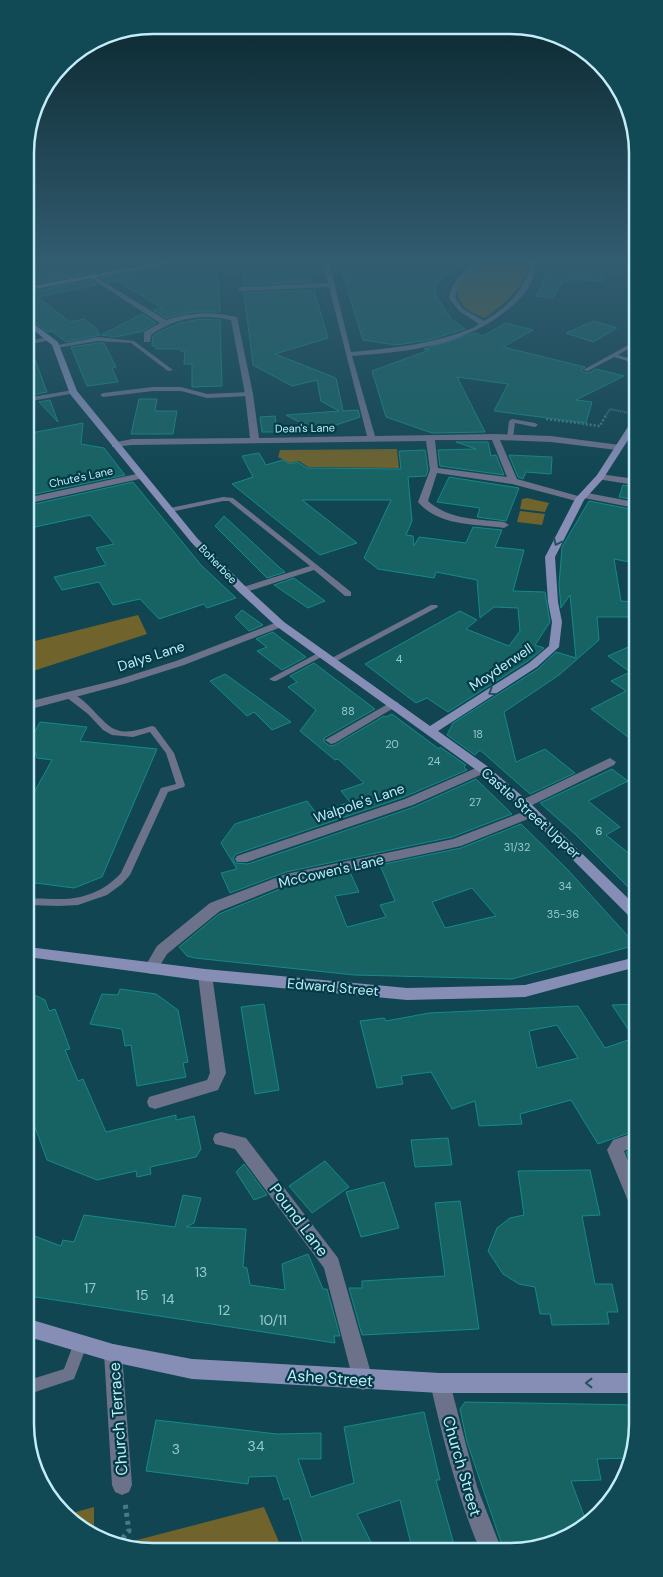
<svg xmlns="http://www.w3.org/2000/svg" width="663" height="1577" viewBox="0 0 663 1577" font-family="'DM Sans',sans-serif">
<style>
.green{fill:#70632c}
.building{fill:#176363;stroke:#148a8b;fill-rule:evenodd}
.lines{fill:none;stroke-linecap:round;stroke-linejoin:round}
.path-far2{stroke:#487985;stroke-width:2;stroke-dasharray:1 1;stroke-linecap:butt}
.path-far1{stroke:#487985;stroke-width:2.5;stroke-dasharray:2 2;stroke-linecap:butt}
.path{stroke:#487985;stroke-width:5;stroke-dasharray:4 4;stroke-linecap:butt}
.lane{fill:#6d728b;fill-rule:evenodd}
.street{fill:#6d728b;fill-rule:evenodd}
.secondary{fill:#878eb6;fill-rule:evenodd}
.oneway{stroke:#235062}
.labels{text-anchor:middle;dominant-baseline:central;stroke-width:4.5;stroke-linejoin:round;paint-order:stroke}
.far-street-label{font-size:11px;fill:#c1ecf8;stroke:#023b46}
.number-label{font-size:11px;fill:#96cad3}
.street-label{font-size:14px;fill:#c1ecf8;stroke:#023b46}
.near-number-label{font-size:14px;fill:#96cad3}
.near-street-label{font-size:16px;fill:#c1ecf8;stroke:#023b46}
.rim{fill:none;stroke:#c1ecf8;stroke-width:2.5}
</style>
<rect width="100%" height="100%" fill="#114551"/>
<!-- green -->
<path class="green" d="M503,262H525C534,283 499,307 485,318C476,315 467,311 462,304C443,279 485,266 503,262Z
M397,449L399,468L308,467L299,461L290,463L278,457L280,450Z
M527,498L549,503L545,512L520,509L522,499Z
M520,511L545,514L542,525L517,522Z
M138,615L147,634L27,673V643Z
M94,1507V1533L68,1520L65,1515Z
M264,1507L282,1549L128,1550L118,1545Z"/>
<!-- building -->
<path class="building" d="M95,262H154L26,285V273Z
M177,262H217L220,312H192L166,318L153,310L162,308L117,281L108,282L101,278Z
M241,262H307L312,282L243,285Z
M339,262H464L445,274L437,284L435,294L451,319L465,329L429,340L396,345L363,340Z
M548,262H605L603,281L569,279V281H563L553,298L536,296L544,281Z
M91,280L97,285L38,297L70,322L84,319L96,328L100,335L66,342L52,331L47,332L26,316L32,314L26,310V293Z
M314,290L328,338L275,354L336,378L343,411L358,410L360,417L324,429L314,430L286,415L339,411L321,401L317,380L292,386L253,365L244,293Z
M142,314L156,323L143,331L116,337L101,335Z
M200,319L220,320L222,386L192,387V364H184L185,351H181V349H156V346H152L153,336L161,331L180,323Z
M594,321L617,328L593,342L566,333Z
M506,323L533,330L503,347L585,367L581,370L583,372L589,373L596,369L624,376L576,400L592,402L586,423L494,411L508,384L457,377L485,432L432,433L386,417L372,371L429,350L424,349L475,333L483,336Z
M98,343H104L116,367L112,368L118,382L87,386L71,347Z
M30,346L47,392L32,395L26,388V347Z
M139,399H157L155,411H177L173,434H131Z
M50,400L58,422L39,402Z
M275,416L277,432H262L260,417Z
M83,423L81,444L104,448L125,475L26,496V434Z
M456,442H488L491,456L496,455L504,475L440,466L438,450L476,449Z
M425,450L428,470L426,476L408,477L412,521L406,535L413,536L414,546L419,537L466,543L473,527L502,530L495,547L524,550L513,591L545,592L550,622L535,645L544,648L528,661L448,712L427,698L416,703L365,664L460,611L477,620L466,629L509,646L520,631L518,608L494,607L480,618L477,580L436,572L434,578L378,569L364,558L391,500H302L357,543L320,555L232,484L253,477L242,456L259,453L266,465L283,460L290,464L298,462L307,468L401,469L399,451Z
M509,455L552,457L551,474L526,472L523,479L518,477Z
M449,477L519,488L506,521L477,517L480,508L437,502Z
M133,482L201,565L236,598L207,608L204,604L159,619L140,599L113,605L99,582L62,590L54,577L106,565L96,548L114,544L90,515L26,529V506Z
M623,485L635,487V500L619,497Z
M589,501L635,510V528L632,537H635V563L614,559L621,601L635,602V617H597L599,640L559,675L504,712L516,762L545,749L575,773L530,794L480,750L475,755L447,735L453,723L538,669L556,652L576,658L570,595L561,608L559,585L562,547Z
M224,516L279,567L285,572L267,578L215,526Z
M294,578L325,601L308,608L274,585Z
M242,610L263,625L249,631L235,617Z
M273,632L283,640L306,657L282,670L257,651L267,647L256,639Z
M635,644V676L636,743L591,709L626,691L611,681L630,672L608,656Z
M314,663L375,709L324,738V742L330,746L335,745L384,716L386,717L392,714L439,749L440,747L466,765L464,767L467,770L404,797L236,854L233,858L235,863L248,864L414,807L476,779L512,814L452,837L286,872L230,893L221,873L237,869L221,843L235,824L307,801L316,813L350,802L341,791L364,783L338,759L335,760L300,731L316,710L288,687L297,682L290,676Z
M225,674L253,694L291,722L272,730L254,712L247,716L210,681Z
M40,722L87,727L80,741L157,749L102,877L74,888L28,882L27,805L52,760L37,758L31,739Z
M612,769L628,781L588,801L620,827L606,835L636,859V895L576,835L540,803Z
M521,824L568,870L636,945L512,979L354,975L195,958L187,956L179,947L219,914L236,907L290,885L350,872L359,892L335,896L347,927L386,917L380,905L395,901L380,865L461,848ZM472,888L496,916L445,928L432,902Z
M120,989L156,994L178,1010L188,1062L183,1063L186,1077L137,1086L131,1045L125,1046L122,1029L90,1024L102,994L118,995Z
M28,992L45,1000L49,1011L55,1009L70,1049L65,1050L78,1081L83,1079L106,1132L176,1115V1120L194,1116L201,1149L196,1157L150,1167L151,1174L137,1177L136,1171L97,1180L47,1160L28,1108Z
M264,1004L279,1090L255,1094L241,1007Z
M636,1004L637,1130L598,1144L571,1100L520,1114L522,1124L479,1126L475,1101L452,1109L431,1072L401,1076L403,1084L377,1088L360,1021L384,1018L386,1021L429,1013L578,1006L605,1048L634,1038L612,1005ZM557,1025L578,1058L537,1068L529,1031Z
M448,1138L452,1165L415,1167L411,1140Z
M637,1148V1177L626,1152Z
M325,1161L349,1187L312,1213L289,1186Z
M244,1164L267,1195L254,1200L236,1172Z
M590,1170L600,1215L582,1216L595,1284H612L618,1312H607L609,1324L552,1325L550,1314H540L535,1287L519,1284L503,1274L488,1251L497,1228L510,1218L524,1215L518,1171Z
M384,1182L399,1228L361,1237L346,1192Z
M183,1195L201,1198L194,1223L186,1227L246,1229L243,1267L247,1268L250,1285L285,1290L282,1264L308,1254L323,1289H327L340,1336H334L335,1343L29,1296V1234L61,1246L63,1240L74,1242L84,1215L175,1227Z
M460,1201L479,1329L362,1335L349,1288H362V1281L445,1276L435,1203Z
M465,1402L638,1405V1432L632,1458L597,1459L601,1480L571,1481L586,1521L543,1548H503L467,1442L460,1409Z
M424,1412L440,1480H436L455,1548H412L400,1500L357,1514L374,1548L305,1549L289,1498L284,1500L276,1476L249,1477L248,1484L146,1471L156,1420L277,1434L321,1433V1459H298L311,1497L354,1483L344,1427Z"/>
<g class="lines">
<!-- path-far2 -->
<path class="path-far2" d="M605,417L610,409L629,413"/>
<!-- path-far1 -->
<path class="path-far1" d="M546,419L600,426L606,415"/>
<!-- path -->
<path class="path" d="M117,1544L129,1531L125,1503"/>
<!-- lane -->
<path class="lane" d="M49,337L52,339L51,340L26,345V341Z
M98,337L134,341L173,370L168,371L131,343L98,341L56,348L53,346Z
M632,343H634V346L618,355L634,360V363L614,357L588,371L583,370Z
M153,387H181L207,394L249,392L252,394L249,396L207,398L181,391H153L103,397L100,395L103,393Z
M73,390L75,391V393L26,402V398Z
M512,419L535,423L538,425L535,427L515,423L513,438L510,440L507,438L509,421Z
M223,497L233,498L351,592V596H345L314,570L246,592H240V588L310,566L229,501H223L170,512L167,510L170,508Z
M431,605H437L438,607L335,662H332L328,660Z
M320,652H326L327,654L276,681H273L269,679Z
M66,693C83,691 102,726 117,730C128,734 141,729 152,726L155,727L174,753L185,785L184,787L168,792L130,875L122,884L107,895L78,905L59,906L28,905V899C37,898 47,899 56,899C81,900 104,892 121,873L161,788L176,784L166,753L150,732L133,737L112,735L103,730L88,714L66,697L65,695Z
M80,1338L85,1340L87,1345L74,1379L29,1394V1380L64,1369L75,1340Z"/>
<!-- street -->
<path class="street" d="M323,262H329L351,352C394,348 435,344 475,327L479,324L459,311L449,298C453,275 473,261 496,262C477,274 461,270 455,298L463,309L484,321C506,308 528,289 529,262H535C536,281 525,295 511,307C466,346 409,352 352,356L375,436L495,434L551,436L620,445L621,447L617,450L551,442L500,440L517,479L578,496L582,492L635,502V508L584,498L583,501L580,502L512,484L437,473L428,501C449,520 478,519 504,522L509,525L504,528C475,524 438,526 418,502L430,470L426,441L132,445L112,447V443L132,439L250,438L245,394L231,320C203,313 174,318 151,335L150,342H144V332L160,323L89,277V275L91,274L166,320C190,312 212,311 237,317L253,394L259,438L367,436L329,287L241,291L238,289L241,287L328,283ZM435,440H492L507,477L438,468Z
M141,473L145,476L144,478L26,504V498Z
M600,474L635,479V485L597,479V475Z
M280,621L284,622V626L184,665L124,684L27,710V702L116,680L176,661Z
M393,701L397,702L399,704L397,706L335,743L331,744L325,740Z
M610,758L616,762L614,765L528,807H520L518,804L520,801Z
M483,765L489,769L487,772L413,805L247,862H237L235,859L237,856L405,799Z
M533,808L539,812L538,815L461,846L289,883L220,911L167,954L156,972L151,974L146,972L144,968L157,946L210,903L286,874L453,839Z
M205,969L210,971L212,975L226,1073L218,1090L155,1109L149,1107L147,1102L149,1097L207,1080L210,1073L198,975L200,971Z
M221,1132L246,1138L338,1258L373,1380L370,1387L363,1390L356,1387L353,1380L324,1268L235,1149L215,1144L213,1139L215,1134Z
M637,1132V1146L624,1151L637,1182V1211L631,1208L607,1150L613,1140Z
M113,1344L120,1346L122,1353L132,1485L129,1492L122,1495L115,1492L112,1485L104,1353L106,1346Z
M440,1373L447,1376L450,1383L477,1487L501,1548H479C457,1495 443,1439 430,1383L433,1376Z"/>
<!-- secondary -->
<path class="secondary" d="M163,262H175L26,291V287Z
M26,318L58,342L77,391L197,538L247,588L284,622L430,726L529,663L549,646L552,622L548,602L545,557L575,499L597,475L631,422L635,420V429L603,479L584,500L555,557L558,602L562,622L559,647L537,667L438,731L487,766L528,801L636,906V919L631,918L520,807L479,772L276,626L239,592L191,542L70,394L52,345L26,324Z
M28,947L205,969L407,988L525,985L636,957V967L525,997L407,1000L205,981L28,957Z
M29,1319L113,1344L192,1359L440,1373H638V1393H440L192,1379L113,1362L29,1337Z"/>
</g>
<!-- one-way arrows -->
<defs><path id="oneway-chevron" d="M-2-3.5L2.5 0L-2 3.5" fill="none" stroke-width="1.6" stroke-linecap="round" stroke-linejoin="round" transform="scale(1.25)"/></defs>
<g class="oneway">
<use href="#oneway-chevron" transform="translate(557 542) rotate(115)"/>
<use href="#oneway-chevron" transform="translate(492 692) rotate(147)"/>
<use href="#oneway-chevron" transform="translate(589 1383) rotate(180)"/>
</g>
<!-- sky -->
<linearGradient id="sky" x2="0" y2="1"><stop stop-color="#09262d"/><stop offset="0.54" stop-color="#325c70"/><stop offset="1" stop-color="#325c70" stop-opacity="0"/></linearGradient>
<rect width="663" height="483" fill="url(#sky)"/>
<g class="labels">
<!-- far-street labels -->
<g class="far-street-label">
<text transform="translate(305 428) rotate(-1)">Dean's Lane</text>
<text transform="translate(81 477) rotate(-12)">Chute's Lane</text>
<text transform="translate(218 564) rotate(46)">Boherbee</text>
</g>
<!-- number labels -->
<g class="number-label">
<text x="399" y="659">4</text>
<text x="348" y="711">88</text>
<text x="478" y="734">18</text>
<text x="392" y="744">20</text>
<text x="434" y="761">24</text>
<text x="475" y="802">27</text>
<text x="599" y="831">6</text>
<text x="517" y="847">31/32</text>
<text x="565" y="886">34</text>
<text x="563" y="914">35-36</text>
</g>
<!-- street labels -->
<g class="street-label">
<text transform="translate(151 656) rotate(-18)">Dalys Lane</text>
<text transform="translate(501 667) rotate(-34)">Moyderwell</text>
<text transform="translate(359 803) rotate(-19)">Walpole's Lane</text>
<text transform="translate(531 813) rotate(42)">Castle Street Upper</text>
<text transform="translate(331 871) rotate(-13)">McCowen's Lane</text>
<text transform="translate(333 987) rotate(5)">Edward Street</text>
</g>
<!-- near-number labels -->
<g class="near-number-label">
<text x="201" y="1272">13</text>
<text x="90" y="1288">17</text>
<text x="142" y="1295">15</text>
<text x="168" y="1299">14</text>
<text x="224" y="1310">12</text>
<text x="273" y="1320">10/11</text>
<text x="256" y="1446">34</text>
<text x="176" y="1449">3</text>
</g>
<!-- near-street labels -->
<g class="near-street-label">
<text transform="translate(299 1220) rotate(53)">Pound Lane</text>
<text transform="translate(330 1378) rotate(4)">Ashe Street</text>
<text transform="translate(118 1419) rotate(-94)">Church Terrace</text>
<text transform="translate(462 1466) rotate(74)">Church Street</text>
</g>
</g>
<!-- crop -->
<path d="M0 0H663V1577H0ZM153 34H510A119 119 0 0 1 629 153V1424A119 119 0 0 1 510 1543H153A119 119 0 0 1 34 1424V153A119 119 0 0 1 153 34Z" fill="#114954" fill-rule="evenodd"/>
<path class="rim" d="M153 34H510A119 119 0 0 1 629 153V1424A119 119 0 0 1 510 1543H153A119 119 0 0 1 34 1424V153A119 119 0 0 1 153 34Z"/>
</svg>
